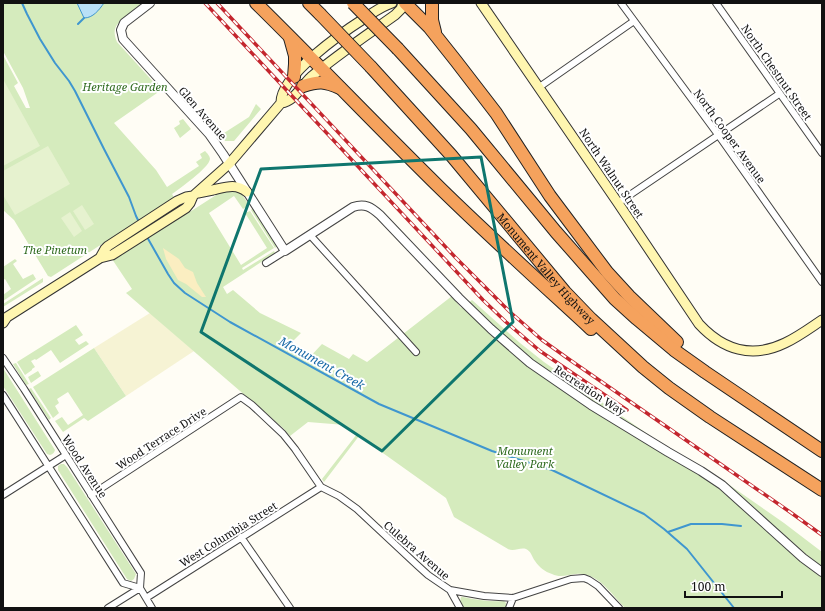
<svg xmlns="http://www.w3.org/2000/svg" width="825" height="611" viewBox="0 0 825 611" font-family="'Noto Serif',serif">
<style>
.farmland{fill:#f6f3d4}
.green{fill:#d5ebbd}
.sand{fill:#fbeec1}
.pitch{fill:#e6f2cf}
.water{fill:#b9e0f7;stroke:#3f96cf}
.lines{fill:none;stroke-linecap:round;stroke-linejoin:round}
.stream{stroke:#3f96cf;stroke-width:2}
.minor-casing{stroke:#444;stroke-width:8}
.tertiary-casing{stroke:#444;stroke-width:10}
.secondary-casing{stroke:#333;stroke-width:11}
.motorway-casing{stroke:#222;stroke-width:14}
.minor{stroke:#fff;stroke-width:6}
.tertiary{stroke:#fff;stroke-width:8}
.secondary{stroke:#fff6b0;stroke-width:9}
.motorway{stroke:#f5a25d;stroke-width:12}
.rail-casing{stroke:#c4262e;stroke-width:3.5}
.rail{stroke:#fff;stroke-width:2;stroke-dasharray:6;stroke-linecap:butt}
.motorway-bridge-casing{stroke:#222;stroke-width:14;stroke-linecap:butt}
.motorway-bridge{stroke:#f5a25d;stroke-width:12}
.marked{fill:none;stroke:#0f766e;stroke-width:3;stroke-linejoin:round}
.labels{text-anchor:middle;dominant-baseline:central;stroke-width:4;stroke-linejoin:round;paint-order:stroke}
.street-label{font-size:11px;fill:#111;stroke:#fff}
.park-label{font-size:11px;font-style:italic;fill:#2f6b1f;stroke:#fff}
.water-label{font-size:12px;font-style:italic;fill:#1768a6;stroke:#fff}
</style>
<rect width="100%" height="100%" fill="#fffdf5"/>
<!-- farmland -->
<path class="farmland" d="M150,313L194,351L126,396L94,348Z"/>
<!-- green -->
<path class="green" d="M3,3H144C139,7 133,11 128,15C117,23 111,28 117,42L158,87L159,90L157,93L114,123L156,170L167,187L199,166L196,162L202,158L200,154L205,151C207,153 210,156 210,159C209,168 179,189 172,194L185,215L224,190H239L247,202L248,206L243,209L234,196L209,213L241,265L267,248L245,213L250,211L274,248L242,268L243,270L274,251L275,253L223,287L227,294L233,290L260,313L301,333L289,345L307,360L322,344L349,359L353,354L367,362L452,296L461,308L472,300L520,343L544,362L659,442L728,484L784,523L822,552V608H625C611,594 598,572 576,574C567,575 560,578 552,574C545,572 539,567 535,561C532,557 531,551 526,549C520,547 514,552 508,549L454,517L446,498L359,436L324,482L322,479L357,434L345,425L308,422L290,436L283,428L126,293L132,289L102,244L51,277L48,276L14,220L3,210V55L18,83L14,86L26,108H30L23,88L3,51Z
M256,104L261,109L234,141H225L222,136L224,133L249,117Z
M183,119L191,129L180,138L174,128L180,124L179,121Z
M253,208L277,246L275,248L251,210Z
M15,259L17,261L13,264L23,279L33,274L36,279L3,301V295L11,289L5,279L3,280V267Z
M43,278V282L3,307V304Z
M76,325L83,335L75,340L79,345L86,341L89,344L60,363L51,350L36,360L35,359L31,361L35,367L32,369V370L25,375L17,362Z
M94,348L126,396L88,421L84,418L63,432L55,421L62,417L68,425L83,415L68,392L57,399L59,403L55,406L59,413L53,418L33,387Z
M16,363L29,384L26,385L13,364Z
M3,368L55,450C54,453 53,454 50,455L47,454L3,386Z
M38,371L41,376L31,383L28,377Z
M31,388L51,418L49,420L29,389Z
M61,464H64L67,467L136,574L134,579L131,581L127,579L58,470V466Z
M461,597H463C477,600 490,602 504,601L506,603V606L504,608H465L460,602Z"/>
<!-- sand -->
<path class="sand" d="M163,248L179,259L185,268L193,272L197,283L206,297H202L186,284L178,280L166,259Z"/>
<!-- pitch -->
<path class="pitch" d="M3,79L40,146L3,166Z
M48,146L70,184L15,215L3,195V171Z
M82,205L94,224L85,230L73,211Z
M70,212L82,231L74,237L61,218Z"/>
<!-- water -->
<path class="water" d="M77,3H104C99,10 93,18 84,18Z"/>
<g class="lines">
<!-- stream -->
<path class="stream" d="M22,3L27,14L40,39L55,63L69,81L75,91L104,149L129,197L136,216L139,222
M78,24L84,18
M147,237L168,274L174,283L185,293L230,322L379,404L492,451L552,470L644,514L664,529L687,549L734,608
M668,532L691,524H722L741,526"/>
<defs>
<path id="minor" d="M621,3L719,136L822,282
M716,3L822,153
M538,88L634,21
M618,203L779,94
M310,235L416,352
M266,263L285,251
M3,358L24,389L141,573L140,588L152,608
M3,395L123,583L140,588
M3,495L66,455
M91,495L241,397L252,405L283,434L295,449L321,487L339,496L357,509L417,565L428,575L450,590L484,596L513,598L571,579L584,578L589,580L598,586L619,608
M241,537L290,608
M450,590L460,608
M146,598L321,487
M108,608L140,588
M509,608L513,598"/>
<path id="tertiary" d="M150,3L124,23L121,30L123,39L209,134L223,154L285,251L353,207C365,203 371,207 380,215L459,298L491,329L530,363L591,405L668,452L701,471L722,485L803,558L822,572"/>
<path id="secondary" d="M481,3L618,203L699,324C723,350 752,359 785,343C798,337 810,328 822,320
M281,103C280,75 343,32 365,18C374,12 382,6 392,3
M198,193C203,192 208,191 213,190C226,187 236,183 247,192
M100,258L105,249L108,246L177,201L186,197L193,196
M3,323L7,317L100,258L112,255L186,208L190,203L193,196L229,164L281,103C295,101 301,86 311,77C337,55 367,35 395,15L401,9L403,3"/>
<g id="motorway">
<path d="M256,3C318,64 378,127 440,188C489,236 540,282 591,329"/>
<path d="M309,3L320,14"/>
<path d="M405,3L429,27L456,61L496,113L550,196L607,272L629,296L677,342"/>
<path d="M432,3V20L435,32"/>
<path d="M290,38L295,56V64L294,77"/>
<path d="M398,49L471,129L556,232L615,299L637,319L674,350L705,372L822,451"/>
<path id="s1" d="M371,67L451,155L565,292L591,319L643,367L669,388L710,417L822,490"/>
<path d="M303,86C319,81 324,81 340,88"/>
</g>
</defs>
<!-- minor casing -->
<use href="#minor" class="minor-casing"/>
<!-- tertiary casing -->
<use href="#tertiary" class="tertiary-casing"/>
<!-- secondary casing -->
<use href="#secondary" class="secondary-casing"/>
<!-- motorway casing -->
<use href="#motorway" class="motorway-casing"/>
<!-- minor -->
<use href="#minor" class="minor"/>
<!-- tertiary -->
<use href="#tertiary" class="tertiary"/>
<!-- secondary -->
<use href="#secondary" class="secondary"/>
<!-- motorway -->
<use href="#motorway" class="motorway"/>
<defs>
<path id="rail" d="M205,3L483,300L506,322L540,351L627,410
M217,3L455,257L510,312L542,340L570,360L719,463L790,512L822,535"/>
</defs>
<!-- rail casing -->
<use href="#rail" class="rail-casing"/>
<!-- rail -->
<use href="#rail" class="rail"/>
<defs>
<path id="motorway-bridge" d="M353,3L398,49
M320,14L371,67"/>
</defs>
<!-- motorway-bridge casing -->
<use href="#motorway-bridge" class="motorway-bridge-casing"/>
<!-- motorway-bridge -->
<use href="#motorway-bridge" class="motorway-bridge"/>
</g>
<!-- marked area -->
<path class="marked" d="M481,157L513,322L382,451L201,332L261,169Z"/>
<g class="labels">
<!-- street labels -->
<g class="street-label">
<text transform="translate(777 72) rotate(55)">North Chestnut Street</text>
<text transform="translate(203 113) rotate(49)">Glen Avenue</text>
<text transform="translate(730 136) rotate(54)">North Cooper Avenue</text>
<text transform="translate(612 173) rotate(56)">North Walnut Street</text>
<text stroke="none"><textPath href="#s1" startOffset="267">Monument Valley Highway</textPath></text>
<text transform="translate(590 390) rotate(33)">Recreation Way</text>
<text transform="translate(161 438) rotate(-33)">Wood Terrace Drive</text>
<text transform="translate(85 466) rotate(57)">Wood Avenue</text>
<text transform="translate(228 534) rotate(-32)">West Columbia Street</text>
<text transform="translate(417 550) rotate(41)">Culebra Avenue</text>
</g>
<!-- park labels -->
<g class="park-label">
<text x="125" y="86">Heritage Garden</text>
<text x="55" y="249">The Pinetum</text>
<text x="525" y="450">Monument<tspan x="525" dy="13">Valley Park</tspan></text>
</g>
<!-- water labels -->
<g class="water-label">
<text transform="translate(322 363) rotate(29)">Monument Creek</text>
</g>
</g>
<!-- border -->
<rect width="825" height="611" fill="none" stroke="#111111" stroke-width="8"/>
<!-- scale -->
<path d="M685 591v6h97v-6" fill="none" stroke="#111111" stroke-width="2"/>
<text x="691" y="591" font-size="12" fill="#111111" stroke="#ffffff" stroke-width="3" paint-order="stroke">100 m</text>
</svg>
